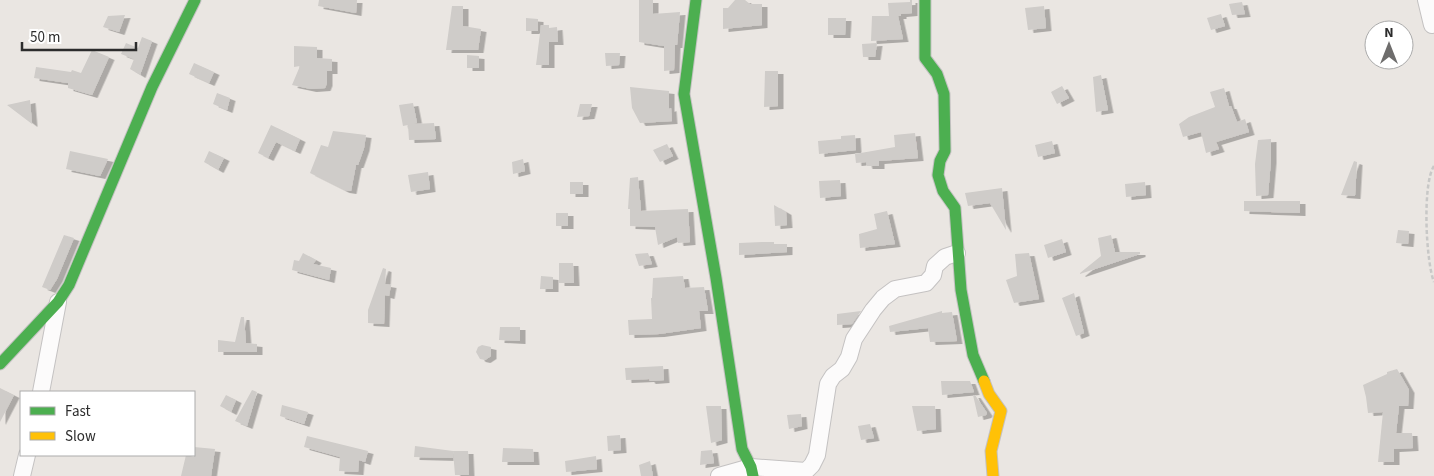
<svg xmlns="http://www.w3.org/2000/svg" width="1434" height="476" viewBox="0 0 1434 476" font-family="'Source Sans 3',sans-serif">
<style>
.building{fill:#cfccc9;filter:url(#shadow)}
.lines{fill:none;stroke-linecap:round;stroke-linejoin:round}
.street-casing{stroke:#c4c2c2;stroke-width:18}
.fast-casing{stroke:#c4c2c2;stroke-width:13}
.slow-casing{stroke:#c4c2c2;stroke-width:13}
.path{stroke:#c8c8c7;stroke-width:2.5;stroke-dasharray:4 2.5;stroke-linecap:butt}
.street{stroke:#fcfbfb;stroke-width:16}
.fast{stroke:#4caf50;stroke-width:11}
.slow{stroke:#ffc107;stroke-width:11}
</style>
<defs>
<filter id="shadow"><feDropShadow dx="5.5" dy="3" stdDeviation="0" flood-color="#0004"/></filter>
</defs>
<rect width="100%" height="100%" fill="#eae6e2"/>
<!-- building -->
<path class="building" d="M319,0H357L356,13L318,6Z
M639,0H653V14L680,12L677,45H675L674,70L664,71V46L639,42Z
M735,0H745L750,4H762V25L723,29V8H728Z
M910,0H912V13L901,14V16H898L903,39L871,41L872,16H889L888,3L910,2Z
M1242,2L1245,14L1232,15L1229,4Z
M452,6H463V26L481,29L478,50H446Z
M1044,6L1046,28L1028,30L1025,8Z
M1221,14L1225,26L1211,30L1207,18Z
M125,15L119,32L103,27L108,16Z
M526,18L538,19V31H526Z
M828,18H846L845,35H828Z
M541,25H549V28L557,27L558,42H549V65H536Z
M142,37L152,41L140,75L130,69L134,59L121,54L126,43L138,48Z
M877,43L875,57H863L862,44Z
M294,46L317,47V58L332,59V71H327V83L325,88L311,89L292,85L300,66L294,67Z
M92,50L109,57L92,95L68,88V83L34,78L36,67L71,72L72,70L81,73Z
M605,53H620L619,65L606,66Z
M467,55L479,56V68H467Z
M194,63L214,72L209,83L189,74Z
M765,71H778V106L764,107Z
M1101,75L1108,110L1096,112L1093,77Z
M1062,86L1069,98L1057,104L1051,92Z
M630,87L669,91V109L671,108L672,121L640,123L632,108Z
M1224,88L1229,106H1231L1237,122L1245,119L1249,132L1216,142L1219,149L1206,153L1201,132L1183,137L1179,124L1189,117L1215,107L1210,92Z
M217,93L230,98L227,110L213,104Z
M30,100L32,124L7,105Z
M413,103L417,123L414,124L434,123L436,139L409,140L408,125L403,126L399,105Z
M580,104H592L589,116L577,117Z
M271,125L300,139L295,151L276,142L268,158L258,153Z
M333,131L366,135L364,148L358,165H356L351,191L344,190L310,173L321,145L328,147Z
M915,133L918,158L879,161V166H867L866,162L856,163L855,154L895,147L894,135Z
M855,135L856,150L819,154L818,141L841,139V136Z
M1271,139V160L1268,195L1256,196L1255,164L1258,140Z
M1052,141L1055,153L1038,157L1035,145Z
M667,144L673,156L660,162L653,150Z
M70,151L108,159L100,176L66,169Z
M209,151L224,158L218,170L204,162Z
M523,159L525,171L513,174L512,162Z
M1354,161L1357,162L1355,196L1341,195Z
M428,172L430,189L411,192L408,175Z
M638,177L641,211L688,209L690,242L678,243L677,237L658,245L655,227L630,226V209H628L630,178Z
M840,180L841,196L820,198L819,181Z
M570,182H583V194H570Z
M1145,182L1146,195L1126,197L1125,184Z
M1002,188L1006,230L990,203L968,206L965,193Z
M1244,201H1300V213L1244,211Z
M774,205L786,212L787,225L775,226Z
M887,211L895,244L860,248L859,234L877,229L874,214Z
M556,213H568V226H556Z
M1398,230L1409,231L1408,244L1396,243Z
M64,235L74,238L57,279L50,290L42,287Z
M1111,235L1115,252H1140V254L1080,274V273L1101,256L1098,238Z
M1062,239L1066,252L1048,258L1044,245Z
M762,242H774V244H787V252L739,255V243Z
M303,253L316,260L313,264L331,268L329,280L292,270L294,260L299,261Z
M648,253L652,264L639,266L635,254Z
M1029,253L1039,299L1014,303L1006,280L1017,276L1015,254Z
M559,263H573L574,283H559Z
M383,268L386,269L385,284L391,285L389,296L385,295L384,324L368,323V310Z
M541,276L553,277V289H540Z
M683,276L685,288L704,287L708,311H699L701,328L659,334L629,335L628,320L652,319L651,298H652L653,278Z
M1074,293L1084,333L1076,336L1062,298Z
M861,311L852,324L837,325V314Z
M942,311V313L952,312L957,341L930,342L928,328L890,332L889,326Z
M241,317H244L246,343L257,344V352H218V340L235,342Z
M500,327H520V341L499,340Z
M482,345L491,347V356L485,360L480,359L476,352L478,347Z
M663,366L664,380L650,381L649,379L626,380L625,368Z
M1397,369L1409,390L1408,406H1399L1396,433H1412L1413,448L1394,449V462H1378L1383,412L1368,413L1366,397L1363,385L1387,374V372Z
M941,381H970L974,392L942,395Z
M0,388L14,395L0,422Z
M252,390L257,392L247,426L235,421Z
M226,395L236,400L231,412L220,406Z
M973,395H975L987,413L986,415L978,417Z
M282,405L308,412L304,424L280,416Z
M706,406H721L722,440L711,443Z
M912,406H935L936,429L917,431Z
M801,414L802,426L789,429L787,415Z
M870,424L874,438L861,440L858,426Z
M620,435L621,450L608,451L607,436Z
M307,436L368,451L365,462L359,460L358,472L339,471L340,457L304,447Z
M415,446L453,451V458L414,457Z
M194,447L215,449L211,476H181L186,455L194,457Z
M503,448L533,449L534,462H502Z
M712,450L714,463L700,465L701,451Z
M453,451H468L469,475H455Z
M596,456L597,469L566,472L565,461Z
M650,461L653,476H641L639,465Z"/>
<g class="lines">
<defs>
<path id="street" d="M1426,0L1432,25
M41,392L58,302
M22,476L27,455
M719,476L751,467L806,471L812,465L817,455L828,384L833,376L842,369L849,357L854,339L873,310L883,298L895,289L926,283L933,275L935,266L945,257L957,253"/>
<path id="fast" d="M696,0L684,94L716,278L742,449L751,467L753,476
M925,0V58L937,74L944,94L945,151L940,161L938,175L943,191L955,208L961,290L973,355L984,381
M0,364L58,302L69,285L152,87L195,0"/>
<path id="slow" d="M984,381L989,394L1001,411L991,451L993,476"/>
</defs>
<!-- street casing -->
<use href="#street" class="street-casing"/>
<!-- fast casing -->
<use href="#fast" class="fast-casing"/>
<!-- slow casing -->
<use href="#slow" class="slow-casing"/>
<!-- path -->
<path class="path" d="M1434,166C1422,184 1426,262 1434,282"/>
<!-- street -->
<use href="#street" class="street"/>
<!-- fast -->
<use href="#fast" class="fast"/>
<!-- slow -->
<use href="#slow" class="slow"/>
</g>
<!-- legend -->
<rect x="20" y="391" width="175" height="65" fill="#ffffff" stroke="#ababab"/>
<rect x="30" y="407" width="25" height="8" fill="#4caf50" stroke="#ababab"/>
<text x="65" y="416" font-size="15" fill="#2c2c2c">Fast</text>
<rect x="30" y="432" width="25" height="8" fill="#ffc107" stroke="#ababab"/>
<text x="65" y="441" font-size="15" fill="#2c2c2c">Slow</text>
<!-- north arrow -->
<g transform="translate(1389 45)"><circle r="24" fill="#ffffff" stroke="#ababab"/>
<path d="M0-4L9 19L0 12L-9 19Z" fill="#6e6d6c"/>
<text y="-8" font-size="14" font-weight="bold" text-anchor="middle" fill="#2c2c2c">N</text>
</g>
<!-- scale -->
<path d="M22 42v8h114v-8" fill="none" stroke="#2c2c2c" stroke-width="2.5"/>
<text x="30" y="42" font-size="15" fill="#2c2c2c" stroke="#ffffff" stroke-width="4" paint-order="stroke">50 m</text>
</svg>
